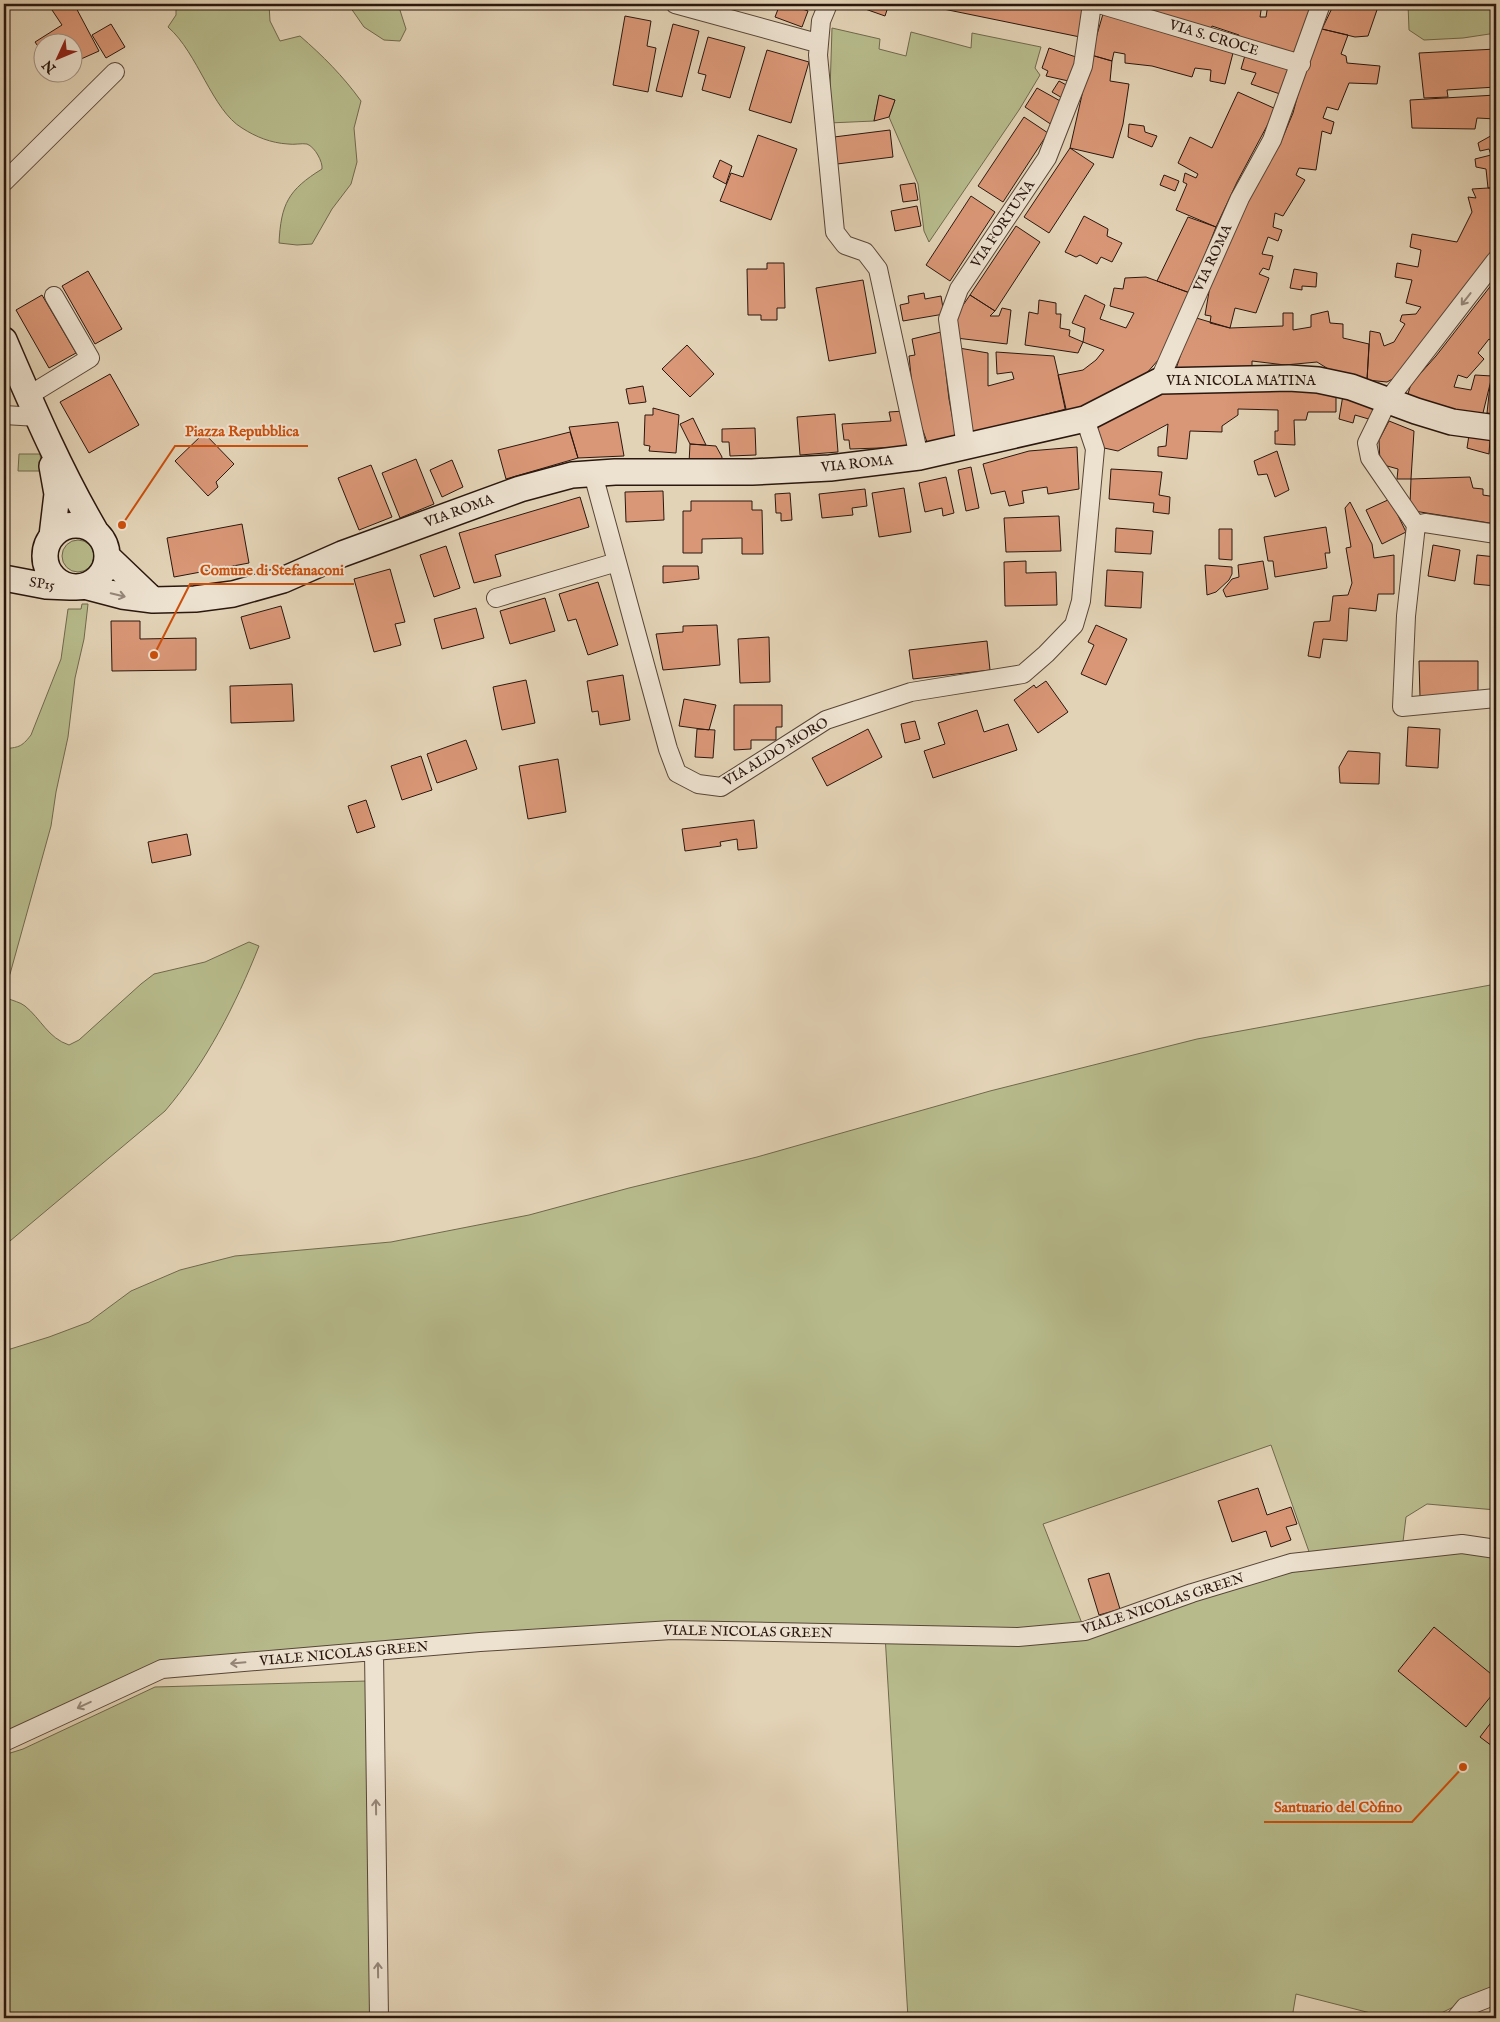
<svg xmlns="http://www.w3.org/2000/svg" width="1500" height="2022" viewBox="0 0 1500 2022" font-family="'IM FELL English',serif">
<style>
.green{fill:#b7bb8c;stroke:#70694d;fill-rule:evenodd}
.building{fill:#da9777;stroke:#2a170e}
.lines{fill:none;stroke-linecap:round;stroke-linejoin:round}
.street-casing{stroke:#584638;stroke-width:20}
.secondary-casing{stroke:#2a170e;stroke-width:28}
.street{stroke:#ede2d0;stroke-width:18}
.secondary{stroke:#ede2d0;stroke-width:25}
.oneway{stroke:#958779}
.labels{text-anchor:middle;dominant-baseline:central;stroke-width:4;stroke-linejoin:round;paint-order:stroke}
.street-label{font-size:14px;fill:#2a170e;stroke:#ede2d0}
.leader{fill:none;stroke:#cc4f0c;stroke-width:2}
.callout-dot{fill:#cc4f0c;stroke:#ede2d0;stroke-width:2}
.callout-label{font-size:15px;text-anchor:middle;font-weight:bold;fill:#cc4f0c;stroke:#ede2d0;stroke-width:4;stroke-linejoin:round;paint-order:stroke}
</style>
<rect width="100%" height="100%" fill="#e3d3b6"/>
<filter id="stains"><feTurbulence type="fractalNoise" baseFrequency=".004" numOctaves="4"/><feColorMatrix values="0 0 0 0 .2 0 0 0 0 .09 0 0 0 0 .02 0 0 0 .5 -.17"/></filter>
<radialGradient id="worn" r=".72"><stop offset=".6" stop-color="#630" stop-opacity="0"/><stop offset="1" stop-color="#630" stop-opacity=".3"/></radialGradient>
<!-- green -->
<path class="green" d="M176,4H269L270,21L280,41L300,36C323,56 343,76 361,101L354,128L357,162L351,184L332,209L312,244L297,245L279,243C281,204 288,190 322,169C323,162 315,147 307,144C302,143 294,145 288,144C271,143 256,137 242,128C212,110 198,53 168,27L176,15Z
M348,4H398L406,29L400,41L384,40L364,27Z
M1408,4H1496V33L1463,38L1424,40L1409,30Z
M832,28L880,39L879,49L906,56L911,32L971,48L972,33L1041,47L1035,68L1040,75L1019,110L929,242L924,231L918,184L889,117L895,100L879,96L874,121L829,123Z
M19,454H40L42,471H18Z
M62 556a16 16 0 1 1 32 0a16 16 0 1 1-32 0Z
M82,604H88L84,639L75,678L68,737L56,792L51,826L10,974L4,984V749C18,747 21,748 31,735L61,659L68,609H81Z
M249,942L259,946C236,1004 206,1063 165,1111L4,1246V1000L7,998C13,1001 20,1002 25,1006C41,1019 48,1038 69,1045L79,1040L141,984L154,974L205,962Z
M1496,984V1510L1427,1504L1406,1517L1402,1550L1496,1549V1986L1431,2018H1390L1296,1994L1292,2018H908L885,1635L672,1630L162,1669L4,1742V1351L49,1337L89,1322L131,1291L180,1270L235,1256L391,1242L529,1215L629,1188L757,1157L990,1091L1197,1039ZM1271,1445L1312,1560L1085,1631L1043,1524Z
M367,1681L373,2018H4V1755L23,1749L155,1687Z"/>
<!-- building -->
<path class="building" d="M62,4H74L99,51L81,59L78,57L72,60V42H42V52L35,42L62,25L52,10Z
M780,4H789L808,11L802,27L775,17Z
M851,4H889L885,16Z
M919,4H1059L1087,9L1080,37Z
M1110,4H1262L1260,17H1266L1268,4H1312L1307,27L1293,57L1238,41L1239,35L1212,26L1209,32Z
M1334,4H1379L1368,36L1355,37L1322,29Z
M1103,14L1233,53L1225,84L1210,81L1211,70L1195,68L1192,77L1152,66L1125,63V54L1114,52L1112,61L1091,55Z
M625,16L651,21L647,46L656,48L648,92L613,85Z
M111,24L125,47L106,58L92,35Z
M673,24L699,31L682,97L656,91Z
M1322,29L1348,35L1341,54L1346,56L1347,63L1380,66L1377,84L1349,83L1338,110L1327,107L1323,118L1334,122L1331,134L1322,131L1316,170L1299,168L1296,175L1305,180L1283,216L1275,213L1273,227L1282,230L1278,241L1268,237L1262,254L1273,256L1269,270L1263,268L1259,274L1269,278L1256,313L1235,308L1230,328L1210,323L1211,316L1205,315L1210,286L1246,203L1280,144L1293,113L1301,83Z
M708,37L745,47L730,98L702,90L706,75L698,73Z
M1049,48L1079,58L1073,82L1046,76L1048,71L1042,68Z
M1496,49V87L1447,90L1448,97L1424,98L1419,53Z
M767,50L809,62L791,123L749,110Z
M1246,52L1290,67L1280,94L1251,84L1256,73L1241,69Z
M1091,55L1112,61L1110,81L1129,84L1123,124L1113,158L1070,148Z
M1059,81L1070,87L1064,99L1052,92Z
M1037,88L1062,102L1052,125L1025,107Z
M1238,92L1276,109L1237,182L1216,227L1176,210L1187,184L1183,182L1185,173L1196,178L1198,174L1178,163L1190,137L1212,148Z
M879,95L895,100L889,117L874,121Z
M1496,95V123V119L1477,118L1475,129L1412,128L1410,100Z
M1024,117L1048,133L1003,202L978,186Z
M1129,124L1144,126L1145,132L1157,136L1152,147L1128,137Z
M890,130L893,157L837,164L834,137Z
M1496,133V188H1488L1486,169L1476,167L1475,159L1491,155L1489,149L1480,151L1478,143Z
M758,135L797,149L771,220L720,201L731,173L743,177Z
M1070,148L1094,164L1049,233L1024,217Z
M720,160L732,166L726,184L713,177Z
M1164,175L1179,181L1175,191L1160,185Z
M915,183L918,200L903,202L900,185Z
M1488,188H1496V245L1398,376L1387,382L1367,380L1370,331L1380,333L1384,346L1394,342L1405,324L1400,321L1402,315L1416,314L1421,307L1406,303L1412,280L1395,277L1397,263L1418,267L1421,250L1410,247L1412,234L1457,242L1472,212L1468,197L1476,198L1472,189Z
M971,196L995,212L950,281L926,265Z
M917,206L921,226L895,231L891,211Z
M1084,216L1108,229L1107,236L1122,243L1112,262L1101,257L1097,264L1080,255L1076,257L1065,252Z
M1188,217L1216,227L1190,293L1157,281Z
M1016,226L1040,242L995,311L970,295Z
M767,263H784L785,308H777V320H761V315H748L747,269H767Z
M1294,269L1317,273L1316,287L1302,286V290L1290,288Z
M88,271L122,329L95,344L62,286Z
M1146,277L1190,293L1167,350L1145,375L1108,400L1066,413L1058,375L1083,370L1096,360L1104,350L1083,342L1085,328L1072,323L1085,295L1105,305L1100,319L1126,328L1134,313L1110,306L1114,288L1123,289L1125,278Z
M1496,279V339L1493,342L1489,339L1478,353L1484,359L1467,378L1458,375L1454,387L1471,390L1475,375L1492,376L1482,417L1445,412L1407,397L1411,384L1436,356Z
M863,280L876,353L829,361L816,288Z
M924,293L925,299L941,296L944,314L903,321L900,305L909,303L908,296Z
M42,295L76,353L49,368L16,310Z
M970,295L995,311L990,316H999L1002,308L1011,310L1007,344L956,338L957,314Z
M1039,300L1056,303V314H1061L1060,328L1070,330L1069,336L1083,342L1078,353L1025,345L1029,312L1038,314Z
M1328,311L1330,323L1343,324V338L1369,344L1367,380L1330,370L1317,362L1285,365L1252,361V370L1174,375L1193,317L1230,328L1283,326V313H1293V330L1311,327V315Z
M941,332L949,399L956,436L928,445L914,405L909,356L915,355L912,339Z
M687,345L714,374L690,397L662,369Z
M959,348L988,353V386L1014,379L1012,372L997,374L996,352L1054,356L1066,409L970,434Z
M110,374L139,425L89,453L60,402Z
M1490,385L1496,386V414L1487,413Z
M643,386L646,402L629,404L626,389Z
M1172,388L1279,390L1336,394V412H1308L1306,420H1294L1295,445L1275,444V431H1278V410L1238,409V415L1222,426V432L1190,431L1187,459L1158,456V447L1166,446L1168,424L1118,451L1104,448L1096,423Z
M1343,395L1379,404L1372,420L1355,415L1353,423L1339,419Z
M653,408L679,415L676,453L649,451L650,446L644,445L645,415H653Z
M904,411L909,447L850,449L849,440H844L842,424L891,421L889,412Z
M835,414L838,452L800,455L797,417Z
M693,418L706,445L690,444L680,424Z
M1389,421L1414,431L1411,479H1397L1398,469L1380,464L1379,440Z
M618,422L624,456L578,458L569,427Z
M755,428L756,455L730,456L729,442H722V429Z
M570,432L578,458L506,479L498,450Z
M204,433L234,464L216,482L218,487L208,496L175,461Z
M1469,435L1490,439L1489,454L1467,448Z
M690,444L716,446L722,457L721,465L689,463Z
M1077,447L1079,489L1048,494L1047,487L1034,489L1022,491L1024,503L1009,506L1005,491L991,494L983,464L1029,451Z
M1277,451L1289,490L1275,497L1267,474L1258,475L1254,461Z
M416,459L434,504L400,518L382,473Z
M452,460L463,487L442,497L430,470Z
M371,465L392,517L359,530L338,478Z
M971,467L979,508L966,511L958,470Z
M1111,469L1162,472L1159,495L1170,497L1169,514L1153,512L1154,503L1109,499Z
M946,477L954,513L943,516L942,508L925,512L919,483Z
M1470,477L1473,488L1483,489V495L1496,497V524L1414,511L1410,504L1411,479Z
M904,488L911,532L879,537L872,493Z
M865,489L867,506L852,508L853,515L822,518L819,494Z
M663,491L664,520L626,522L625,492Z
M790,493L792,520L781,521V513H776L775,494Z
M580,497L589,527L495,555L501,576L474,583L459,533Z
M1390,499L1406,532L1382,544L1366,510Z
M691,501H752V510H762L763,554H742V538L702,539V553H683V511H691Z
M1350,502L1372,544L1374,558L1394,555V594H1378L1376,611L1349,608L1347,641L1323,639L1320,658L1308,656L1314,622L1330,621L1333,596L1348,595L1352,583L1346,548L1351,547L1345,508Z
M1059,516L1061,551L1006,552L1004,518Z
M242,524L249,563L174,577L167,538Z
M1326,527L1330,553H1325L1327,568L1275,577L1273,561H1268L1264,537Z
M1116,528L1153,531L1151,554L1115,552Z
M1219,529H1232V560L1219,559Z
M1433,545L1460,550L1455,581L1428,576Z
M446,546L460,588L434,597L420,555Z
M1477,555L1496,557V586L1474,584Z
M1026,561V573L1056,572L1057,605L1005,606L1004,562Z
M1263,561L1268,589L1226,597L1223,590L1232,579L1239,577L1238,565Z
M1205,565L1232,567V574L1229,580L1216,592L1207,595Z
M663,566H698L699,579L663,583Z
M390,569L405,622L395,624L401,645L374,652L354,579Z
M1107,570L1143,572L1141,608L1105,606Z
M598,582L618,645L588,655L576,619L568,621L559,594Z
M545,598L555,631L510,644L500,611Z
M281,606L290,638L250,649L241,617Z
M476,608L484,638L442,649L434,619Z
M111,621H140V639L196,638V670L112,671Z
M717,625L720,665L663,670L656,634L683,632V626Z
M1096,625L1127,639L1106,685L1081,674L1094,645L1088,642Z
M769,637L770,682L740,683L738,639Z
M987,641L990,670L913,679L909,650Z
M1419,661H1478V696L1420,697Z
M623,675L630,720L600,725L598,711L592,712L587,681Z
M526,680L535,723L502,730L493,687Z
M1046,681L1068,712L1038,733L1014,700L1034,685L1036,688Z
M292,684L294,721L231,723L230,686Z
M684,699L716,705L709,730L679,726Z
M734,705H782V727H776V740H751V749L734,750Z
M977,710L984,732L1008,724L1017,750L933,778L924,751L945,744L938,723Z
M915,721L920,739L905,743L901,724Z
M1408,727L1440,729L1438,768L1406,766Z
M697,729L715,730L713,758L695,757Z
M868,729L882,757L827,786L812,758Z
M466,740L477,769L437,783L427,754Z
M1348,751L1380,753L1379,784L1340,783L1339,767Z
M421,756L432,790L402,800L391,766Z
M558,759L566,812L528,819L519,766Z
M366,800L375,827L357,833L348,806Z
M754,820L757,848L738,850L737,839L720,842L721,846L685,851L682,829Z
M187,834L191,855L152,863L148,842Z
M1258,1488L1267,1515L1291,1507L1297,1524L1286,1527L1291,1540L1271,1547L1266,1531L1232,1542L1218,1501Z
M1109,1573L1120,1609L1099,1615L1088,1579Z
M1434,1627L1496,1678V1690L1466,1727L1398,1671Z
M1496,1716V1749L1480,1737Z"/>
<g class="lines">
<defs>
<path id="street" d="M675,4L817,43
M828,4L821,21L818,55L835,232L845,245L865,252L878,269L919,457
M1099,4L1301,64
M4,182L115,72
M1159,381L1240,198L1272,140L1321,4
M28,396L90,358L54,296
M4,415L38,417
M966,448L948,319L959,289L1047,158L1083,66L1092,4
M593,474L668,749L677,773L698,784L721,787L826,720L911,692L1023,674L1046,654L1074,625L1081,601L1095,449L1085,419
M1416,525L1370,458L1367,443L1388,400L1496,260
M1496,534L1425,523L1416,525L1406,616L1402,707L1496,698
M496,598L617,562
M374,1652L379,2018
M4,1742L162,1669L480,1642L672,1630L1018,1637L1085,1631L1192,1593L1291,1563L1462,1544L1496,1549
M1456,2018L1465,2007L1496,1995"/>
<path id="secondary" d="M4,340C32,405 60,471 96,532
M52,466L57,494L52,536
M45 556a31 31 0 1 1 62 0a31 31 0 1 1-62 0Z
M108,557L153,600
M4,578L46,586L70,587
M84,586L122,596L153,600L195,599L233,594L283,580L342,554L520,489L572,475L615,472H752L830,468L919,457L1085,419L1159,381L1289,378L1318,380L1351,387L1416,411L1452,422L1496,428"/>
</defs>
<!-- street casing -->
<use href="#street" class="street-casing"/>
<!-- secondary casing -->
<use href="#secondary" class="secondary-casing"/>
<!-- street -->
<use href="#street" class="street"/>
<!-- secondary -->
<use href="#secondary" class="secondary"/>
</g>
<!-- one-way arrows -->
<defs><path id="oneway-shaft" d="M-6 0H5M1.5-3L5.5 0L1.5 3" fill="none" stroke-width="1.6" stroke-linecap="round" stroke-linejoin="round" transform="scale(1.25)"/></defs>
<g class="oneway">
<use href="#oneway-shaft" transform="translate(1466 299) rotate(128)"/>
<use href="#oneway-shaft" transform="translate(118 595) rotate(13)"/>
<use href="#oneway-shaft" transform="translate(238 1663) rotate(175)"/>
<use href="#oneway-shaft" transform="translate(84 1705) rotate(155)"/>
<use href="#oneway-shaft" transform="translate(376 1807) rotate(-91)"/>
<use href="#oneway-shaft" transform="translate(378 1970) rotate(-91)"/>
</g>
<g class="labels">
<!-- street labels -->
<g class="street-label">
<text transform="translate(1214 38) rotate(17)">VIA S. CROCE</text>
<text transform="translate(1003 224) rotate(-56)">VIA FORTUNA</text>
<text transform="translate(1213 258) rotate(-65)">VIA ROMA</text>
<text x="1241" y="381">VIA NICOLA MATINA</text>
<text transform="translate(857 464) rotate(-6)">VIA ROMA</text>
<text transform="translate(459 511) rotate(-20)">VIA ROMA</text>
<text transform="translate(42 584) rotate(8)">SP15</text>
<text transform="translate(776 752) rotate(-31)">VIA ALDO MORO</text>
<text transform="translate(1163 1604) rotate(-18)">VIALE NICOLAS GREEN</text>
<text transform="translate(748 1632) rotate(1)">VIALE NICOLAS GREEN</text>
<text transform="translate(344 1654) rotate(-5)">VIALE NICOLAS GREEN</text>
</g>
</g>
<!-- callouts -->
<path class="leader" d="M122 525L175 446H308M154 655L190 584H354M1463 1767L1412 1822H1264"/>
<g class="callout-dot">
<circle cx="122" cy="525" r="5"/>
<circle cx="154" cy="655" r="5"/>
<circle cx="1463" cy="1767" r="5"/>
</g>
<g class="callout-label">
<text x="242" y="436">Piazza Repubblica</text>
<text x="272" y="575">Comune di Stefanaconi</text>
<text x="1338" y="1812">Santuario del Còfino</text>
</g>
<!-- margin -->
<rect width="1500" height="2022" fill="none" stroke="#e3d3b6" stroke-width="20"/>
<rect x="5" y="5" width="1490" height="2012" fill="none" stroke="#2a170e" stroke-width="2.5"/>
<rect x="10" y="10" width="1480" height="2002" fill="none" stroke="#2a170e"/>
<!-- north arrow -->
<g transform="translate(58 58) rotate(226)"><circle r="24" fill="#ede2d0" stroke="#9f9182"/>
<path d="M0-4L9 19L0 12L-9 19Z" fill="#8f2418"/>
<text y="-8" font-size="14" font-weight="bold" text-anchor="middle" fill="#2a170e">N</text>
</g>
<rect width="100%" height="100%" filter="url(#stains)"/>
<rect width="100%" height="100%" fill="url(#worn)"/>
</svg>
